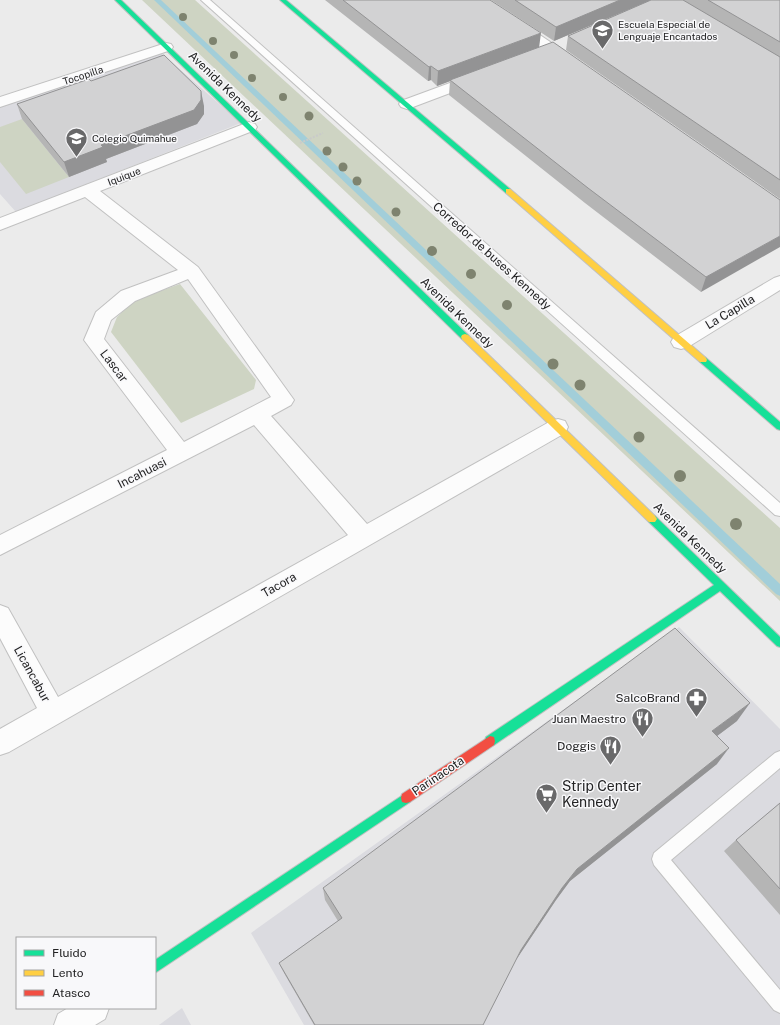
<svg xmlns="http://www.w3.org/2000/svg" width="780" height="1025" viewBox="0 0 780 1025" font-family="'Public Sans',sans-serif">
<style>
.built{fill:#dbdbe0}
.green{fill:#ced4c3}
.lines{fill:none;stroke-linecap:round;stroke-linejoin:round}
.stream{fill:#a2ced9;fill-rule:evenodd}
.lane-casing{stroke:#c1c1c1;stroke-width:2}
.street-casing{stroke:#c1c1c1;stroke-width:2}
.fast-casing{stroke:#c1c1c1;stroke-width:2}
.slow-casing{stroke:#c1c1c1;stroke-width:2}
.jam-casing{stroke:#c1c1c1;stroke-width:2}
.path{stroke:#c9caca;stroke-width:2;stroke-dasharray:2 1.5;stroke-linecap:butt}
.lane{fill:#fcfcfc;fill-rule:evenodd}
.street{fill:#fcfcfc;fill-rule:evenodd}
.fast{fill:#16e098;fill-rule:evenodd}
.slow{fill:#ffcf43;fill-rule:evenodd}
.jam{fill:#f24e42;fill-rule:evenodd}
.tree{fill:#7e836f}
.wall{fill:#b5b5b5}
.shaded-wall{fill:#939394}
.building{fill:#d2d2d3;stroke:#939394}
.labels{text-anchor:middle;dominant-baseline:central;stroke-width:3;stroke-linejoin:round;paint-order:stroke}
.far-poi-label{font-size:10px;fill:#232324;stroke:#f8f8fa;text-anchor:start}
.far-street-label{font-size:10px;fill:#232324;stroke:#f8f8fa}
.street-label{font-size:12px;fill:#232324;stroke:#f8f8fa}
.poi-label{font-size:12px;fill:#232324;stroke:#f8f8fa;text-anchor:end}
.near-poi-label{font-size:14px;fill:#232324;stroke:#f8f8fa;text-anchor:start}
</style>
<rect width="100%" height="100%" fill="#ebebeb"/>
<!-- built -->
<path class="built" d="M159,51L241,123L16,212L0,194V104Z
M679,627L780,729V1025H304L251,933Z
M182,1008L191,1025H159Z"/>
<!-- green -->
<path class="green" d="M142,0H195L780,528V601Z
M22,119L69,177L26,194L0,162V127Z
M180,284L256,380L254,389L181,423L111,332L117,317L135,300Z"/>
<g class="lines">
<!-- stream -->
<path class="stream" d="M154,0H161L780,584V596L776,594Z"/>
<defs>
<path id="lane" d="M201,0H210L780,503V516L775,515Z
M780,751V768L671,860L780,990V1013L774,1010L654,865L652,859L654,853L775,753Z"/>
<path id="street" d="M472,0H488L574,58L576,61L574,64L569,65L564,64L474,3Z
M166,43L171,44L173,47L171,50L0,107V97Z
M477,73L482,75L485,78L482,81L413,107L407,109L401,107L399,104L401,101Z
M249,122L255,124L257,127L255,130L100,191L198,267L294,400L291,405L271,416L367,524L551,421L558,419L565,421L568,427L565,433L9,752L0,755V729L37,708L0,638V605L8,608L58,697L348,535L254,425L0,555V535L167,450L84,340L96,312L121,291L178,270L85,197L0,230V218ZM188,279L271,397L184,442L104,339L111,320L135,301Z
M780,276V290L688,347L681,349L674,347L671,342L674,337L774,278Z
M68,1008H109L105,1019L95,1025H54L58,1014Z"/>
<path id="fast" d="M115,0H121L468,335L469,337L468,339H462Z
M280,0H286L510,189V193H506Z
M703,357L706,358L780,422V430L777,429L700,362L699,360L700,358Z
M652,515L655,516L780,637V647L777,646L720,591L494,745L490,746L486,745L485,741L486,737L714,585L649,522L647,519L649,516Z
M406,793L410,794L411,798L410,802L155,973V960Z"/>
<path id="slow" d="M506,189H510L706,358L707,360L706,362H700L506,193Z
M465,334L468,335L655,516L657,519L655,522H649L462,339L461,337L462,335Z"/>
<path id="jam" d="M490,736L494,737L495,741L494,745L410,802L406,803L402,802L401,798L402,794Z"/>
</defs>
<!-- lane casing -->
<use href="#lane" class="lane-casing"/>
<!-- street casing -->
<use href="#street" class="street-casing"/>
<!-- fast casing -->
<use href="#fast" class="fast-casing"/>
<!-- slow casing -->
<use href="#slow" class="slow-casing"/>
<!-- jam casing -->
<use href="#jam" class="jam-casing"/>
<!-- path -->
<path class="path" d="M300,143L323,133"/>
<!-- lane -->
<use href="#lane" class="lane"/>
<!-- street -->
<use href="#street" class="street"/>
<!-- fast -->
<use href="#fast" class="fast"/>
<!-- slow -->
<use href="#slow" class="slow"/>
<!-- jam -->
<use href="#jam" class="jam"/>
</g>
<!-- trees -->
<g class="tree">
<circle cx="183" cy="17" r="4"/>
<circle cx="213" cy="41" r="4"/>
<circle cx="234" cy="55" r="4"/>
<circle cx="252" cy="78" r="4"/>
<circle cx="283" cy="97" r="4"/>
<circle cx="309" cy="116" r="4.5"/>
<circle cx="327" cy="151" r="4.5"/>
<circle cx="343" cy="167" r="4.5"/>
<circle cx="357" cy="181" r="4.5"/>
<circle cx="396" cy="212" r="4.5"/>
<circle cx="432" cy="251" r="5"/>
<circle cx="471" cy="274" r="5"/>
<circle cx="507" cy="305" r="5"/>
<circle cx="553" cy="364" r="5.5"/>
<circle cx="580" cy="385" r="5.5"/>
<circle cx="639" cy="437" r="5.5"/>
<circle cx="680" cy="476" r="6"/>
<circle cx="736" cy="524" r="6"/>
</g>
<!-- wall -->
<path class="wall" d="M325,0H490L539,47L779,199L701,292L585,203L449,95L450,81L437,86L431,80L428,81Z
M491,0H780V199L566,50L568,36L645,2L554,41Z
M91,81L204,106V114L197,124L106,159L107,162L69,177L22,119L17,104Z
M737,721L717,736V764L570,881L556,900L517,958L483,1025H314L284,973L279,963L338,921L325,900L323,888Z
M780,803V915L724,851L736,840Z"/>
<!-- shaded-wall -->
<path class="shaded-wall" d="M620,0H651L554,41L556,27Z
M541,33L539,48L437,86L438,71Z
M431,66V80L428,81L429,67Z
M201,91L204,106V114L197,124L106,159L107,162L69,177L64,162L101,145Z
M780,236V247L701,292L706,277Z
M750,703L737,721L701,748L712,731Z
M729,748L717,764L570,881L556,900L516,960L521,950L562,888L577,869Z"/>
<!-- building -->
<path class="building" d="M343,0H490L541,33L438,71L431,66L429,67Z
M515,0H620L556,27Z
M651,0H683L780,57V180L568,36Z
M708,0H780V42Z
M553,42L780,200V236L706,277L588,188L450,80Z
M164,55L201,91V100L194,110L101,145L103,147L64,162L17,104L89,79L91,81Z
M675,628L750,703L712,731L729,748L577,869L562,888L521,950L483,1025H315L279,963L342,918L323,888Z
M780,803V889L736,840Z"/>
<!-- icons -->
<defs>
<symbol id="school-pin" viewBox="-11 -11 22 30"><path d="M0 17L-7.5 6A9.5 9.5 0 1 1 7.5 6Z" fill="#69696a" stroke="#f8f8fa"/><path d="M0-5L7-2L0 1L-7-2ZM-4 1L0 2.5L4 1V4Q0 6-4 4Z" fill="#fff"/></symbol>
<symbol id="pharmacy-pin" viewBox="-11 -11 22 30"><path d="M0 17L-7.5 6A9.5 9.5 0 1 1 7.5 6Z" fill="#69696a" stroke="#f8f8fa"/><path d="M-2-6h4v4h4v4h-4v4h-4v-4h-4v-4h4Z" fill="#fff"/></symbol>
<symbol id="restaurant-pin" viewBox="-11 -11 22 30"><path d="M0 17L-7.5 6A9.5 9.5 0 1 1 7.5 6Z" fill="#69696a" stroke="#f8f8fa"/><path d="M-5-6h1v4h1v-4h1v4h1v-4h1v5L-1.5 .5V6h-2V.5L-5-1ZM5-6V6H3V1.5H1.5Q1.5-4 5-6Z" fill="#fff"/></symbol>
<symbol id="supermarket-pin" viewBox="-11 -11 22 30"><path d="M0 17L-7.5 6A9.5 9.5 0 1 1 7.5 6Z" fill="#69696a" stroke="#f8f8fa"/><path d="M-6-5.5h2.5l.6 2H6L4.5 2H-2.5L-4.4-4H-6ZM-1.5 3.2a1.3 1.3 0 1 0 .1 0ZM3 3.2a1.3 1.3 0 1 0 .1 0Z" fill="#fff"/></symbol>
</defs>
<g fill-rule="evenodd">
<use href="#school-pin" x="590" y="18" width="25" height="34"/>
<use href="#school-pin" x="64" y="126" width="25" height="34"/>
<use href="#pharmacy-pin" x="684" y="686" width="25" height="34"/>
<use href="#restaurant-pin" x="630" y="706" width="25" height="34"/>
<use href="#restaurant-pin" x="598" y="734" width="25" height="34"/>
<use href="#supermarket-pin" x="534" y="782" width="25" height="34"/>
</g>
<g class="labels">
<!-- far-poi labels -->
<g class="far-poi-label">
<text x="618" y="24">Escuela Especial de<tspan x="618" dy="12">Lenguaje Encantados</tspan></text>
<text x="92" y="138">Colegio Quimahue</text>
</g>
<!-- far-street labels -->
<g class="far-street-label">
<text transform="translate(83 75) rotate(-18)">Tocopilla</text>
<text transform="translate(124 176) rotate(-21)">Iquique</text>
</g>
<!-- street labels -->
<g class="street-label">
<text transform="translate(225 87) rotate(44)">Avenida Kennedy</text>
<text transform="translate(492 256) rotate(42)">Corredor de buses Kennedy</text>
<text transform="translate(730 312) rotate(-31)">La Capilla</text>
<text transform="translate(457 313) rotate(44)">Avenida Kennedy</text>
<text transform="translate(114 366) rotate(53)">Lascar</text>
<text transform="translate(142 473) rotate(-27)">Incahuasi</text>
<text transform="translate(690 538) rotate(44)">Avenida Kennedy</text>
<text transform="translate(279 585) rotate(-30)">Tacora</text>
<text transform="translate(32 674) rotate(61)">Licancabur</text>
<text transform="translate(438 776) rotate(-34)">Parinacota</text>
</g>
<!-- poi labels -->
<g class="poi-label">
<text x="680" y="698">SalcoBrand</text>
<text x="626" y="719">Juan Maestro</text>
<text x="596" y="746">Doggis</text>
</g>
<!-- near-poi labels -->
<g class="near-poi-label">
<text x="562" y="786">Strip Center<tspan x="562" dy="16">Kennedy</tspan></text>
</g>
</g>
<!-- legend -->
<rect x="16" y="937" width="140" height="72" fill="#f8f8fa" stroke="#a3a3a4"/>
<rect x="24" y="950" width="20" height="6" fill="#16e098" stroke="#a3a3a4"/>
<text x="52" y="957" font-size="12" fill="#232324">Fluido</text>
<rect x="24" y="970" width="20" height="6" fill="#ffcf43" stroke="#a3a3a4"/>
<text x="52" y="977" font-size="12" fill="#232324">Lento</text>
<rect x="24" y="990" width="20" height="6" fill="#f24e42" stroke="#a3a3a4"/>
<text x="52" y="997" font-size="12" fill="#232324">Atasco</text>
</svg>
